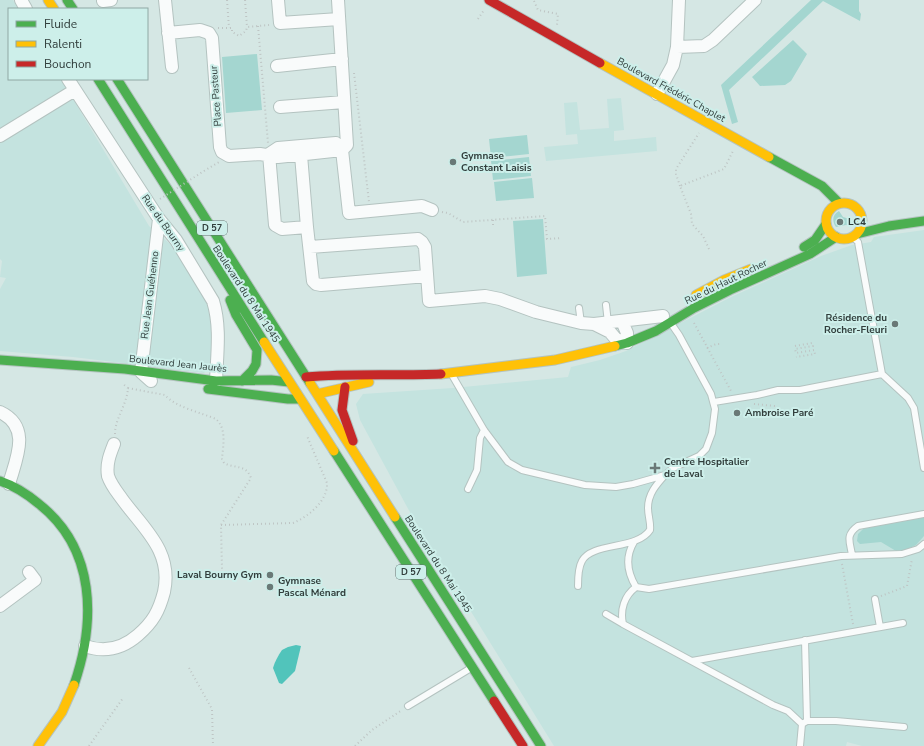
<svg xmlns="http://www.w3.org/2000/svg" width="924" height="746" viewBox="0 0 924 746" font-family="'Nunito Sans',sans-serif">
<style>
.built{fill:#c4e3df}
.green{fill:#a4d6d0}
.water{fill:#51c4bb}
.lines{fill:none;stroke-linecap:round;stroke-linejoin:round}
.lane-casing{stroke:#b4c3c0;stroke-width:8}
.street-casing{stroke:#b4c3c0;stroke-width:14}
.fast-casing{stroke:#b4c3c0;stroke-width:11}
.slow-casing{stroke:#b4c3c0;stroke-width:11}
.jam-casing{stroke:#b4c3c0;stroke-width:11}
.path{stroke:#bec5c4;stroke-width:2;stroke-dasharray:1 3;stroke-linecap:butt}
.lane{stroke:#f9fbfb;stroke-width:6}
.street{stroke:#f9fbfb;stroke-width:12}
.fast{stroke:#4caf50;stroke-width:9}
.slow{stroke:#ffc107;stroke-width:9}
.jam{stroke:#c62828;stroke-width:9}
.path-bridge{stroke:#bec5c4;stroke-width:2;stroke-dasharray:1 3;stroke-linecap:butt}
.poi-dot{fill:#6a7977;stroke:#cdefea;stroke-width:1.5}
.labels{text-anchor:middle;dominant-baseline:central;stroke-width:4;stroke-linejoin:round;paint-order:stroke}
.shield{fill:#cdefea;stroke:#607370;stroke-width:1}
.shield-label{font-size:9px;font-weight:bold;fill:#313e3c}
.street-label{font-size:10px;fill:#313e3c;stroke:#cdefea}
.poi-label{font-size:10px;font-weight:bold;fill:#313e3c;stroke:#cdefea;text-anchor:start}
</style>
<rect width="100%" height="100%" fill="#d5e7e4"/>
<!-- built -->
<path class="built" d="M0,0H13L18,9H9V79H61L149,226L175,248L202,293L209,308L213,336L210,366L204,373L73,357L0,351V289L6,278L0,277L2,261L0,259Z
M621,98L624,130L614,131V141L656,137L657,151L546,161L544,147L578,144L577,134L566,135L564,103L577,102L580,130L609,128L607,99Z
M924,230V746H862L847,742L846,746H554L412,516L360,420L356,404L363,394L453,388L568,377L571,367L600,360L626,351L731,297L821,256L852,245L871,242L874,237Z"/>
<!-- green -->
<path class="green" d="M811,0H859V11L861,14L860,21L823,1L729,90L738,122L732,124L721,85Z
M793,40L807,54L791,81L785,85L760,86L752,77Z
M257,54L262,110L226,113L222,57Z
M527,135L529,154L491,158L489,139Z
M529,157L531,176L493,180L491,161Z
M532,178L534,198L496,201L494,182Z
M839,211L843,217L853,220L852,226L846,225L836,227C832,221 832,215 839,211Z
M543,219L547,274L517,277L513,221Z
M923,517L924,518V536L916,545L906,550L896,551L881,542L860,544L857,541L858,534L865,527Z"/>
<!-- water -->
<path class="water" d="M296,645L301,646L295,671L282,684L279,683L273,668C275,661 278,656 282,650L288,647Z"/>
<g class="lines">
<defs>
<path id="lane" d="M853,237L858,242L882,374L908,398L914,408L924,468
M606,305L608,323
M579,308L581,323
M452,375L484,430L508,462L522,470L585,485L616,487L633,484L665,475L673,468L699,456L706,449L712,433L715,409L711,394L679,335L670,322
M714,402L757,395L778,390H800L882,374
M468,489L477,470L480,438L484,430
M634,542C625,557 627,572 636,587L649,589L841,556L902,554L918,549L924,544
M852,555C850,542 845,535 858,526L924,514
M578,586C578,578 578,568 582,561C592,542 637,550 650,530C651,523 648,516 648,508C648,494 656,485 665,475
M636,587C624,596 620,610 623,624L773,705L788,711L802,724L800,746
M875,599L880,627
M606,614L623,624
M805,640L807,721
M692,661L903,623
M408,706L471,668
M802,724L807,721H836L904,727"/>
<path id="street" d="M21,0L26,9
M165,0L172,67
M278,0L280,23L339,19
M103,1L111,0
M168,33L200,30L209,33L212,38L220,147L222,152L229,156L260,154L278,157L342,150L347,145L338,0
M677,47L704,46L713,40L755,0
M277,66L342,59
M68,79L159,219L176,240L213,301C221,327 217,354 216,381
M657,94L673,65L677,47L679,0
M280,107L344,102
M0,136L75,90
M342,150L349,213L422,206L432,210
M269,154L275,225L282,229L307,227L301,155
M269,154L278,148L336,143
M307,227L313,281L316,284L321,285L427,276
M310,247L418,239L422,242L425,247L429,301L485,296L500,299L536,312L581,323L594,324L663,316
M594,324L610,332L616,339L627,343V333L622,321
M151,381L141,372L159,219
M0,412C32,427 16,459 9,484
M0,606L35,580L29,572
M85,646C105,653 122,649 138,635C153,622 159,611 164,592C173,551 143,528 122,499C117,492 111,485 108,476C106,464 110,454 114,444"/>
<path id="fast" d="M67,0L73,9
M98,79L264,342
M117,79L310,383
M769,157L822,186L839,203
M857,234L889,226L924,221
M804,247L815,240L826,224
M230,300L236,315L257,350L256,364L252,371L242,381
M615,346L627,343L656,331L694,308L730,290L810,254L836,237
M0,360L125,369L216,381L271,380L289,382
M208,389L288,399H300
M334,451L494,701
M0,481C15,486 27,494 39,504C96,549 96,621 74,685
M395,517L541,746"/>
<path id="slow" d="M48,0L54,9
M600,63L769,157
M826 221a18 18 0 1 1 36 0a18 18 0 1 1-36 0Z
M696,295L724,280L751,269
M264,342L334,451
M441,374L555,360L615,346
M310,383L395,517
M317,394L369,382
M38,746L62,712L74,685"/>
<path id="jam" d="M489,0L600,63
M306,377C351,373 396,376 441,374
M345,387L342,410L353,441
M494,701L523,746"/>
</defs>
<!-- lane casing -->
<use href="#lane" class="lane-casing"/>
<!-- street casing -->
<use href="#street" class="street-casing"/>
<!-- fast casing -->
<use href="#fast" class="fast-casing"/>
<!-- slow casing -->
<use href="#slow" class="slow-casing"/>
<!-- jam casing -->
<use href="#jam" class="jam-casing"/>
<!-- path -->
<path class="path" d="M227,0L229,28
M245,0L247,27
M534,1L538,10L558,14L557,25
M478,19L484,10
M258,26L268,143
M218,28H232V32L239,36L246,31L247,27L269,25
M354,73L369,202
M204,171L219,162
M680,186L676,174V169L699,133
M442,212L448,213L463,222L545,216L547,239L561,238
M493,220V225
M709,249L703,236L692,224L691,214L680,186L724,169L733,151
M694,323L731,391
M795,346L812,343L813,346L795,349L796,353L814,350L815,354L796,357
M707,348L716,344H722
M128,388L165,395C175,407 202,413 216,419C227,429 223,446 222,459L224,463C235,469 246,464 251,478L221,525L222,569
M754,404L775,406L776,409
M115,434C115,418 127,405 128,388L123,384
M221,525L293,523C308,517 328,501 327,483L307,436
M842,564L853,624
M881,596L907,586L912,559
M189,668L212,709L213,746
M89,746L123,698
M355,746L372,730L402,710"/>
<!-- lane -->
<use href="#lane" class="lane"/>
<!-- street -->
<use href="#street" class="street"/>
<!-- fast -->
<use href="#fast" class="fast"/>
<!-- slow -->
<use href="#slow" class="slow"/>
<!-- jam -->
<use href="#jam" class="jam"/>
<!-- path-bridge -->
<path class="path-bridge" d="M160,199L204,171"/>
</g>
<!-- markers -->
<g class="poi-dot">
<circle cx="453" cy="162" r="4"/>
<circle cx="840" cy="222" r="4"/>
<circle cx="895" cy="324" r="4"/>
<circle cx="737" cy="413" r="4"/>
<path d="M653 462h4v4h4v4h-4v4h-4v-4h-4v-4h4z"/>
<circle cx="270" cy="575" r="4"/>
<circle cx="270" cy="587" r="4"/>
</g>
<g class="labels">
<!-- shield labels -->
<g class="shield">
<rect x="197" y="221" width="30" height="14" rx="3"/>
<rect x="396" y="565" width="30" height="14" rx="3"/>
</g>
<g class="shield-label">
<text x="212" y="228">D 57</text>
<text x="411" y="572">D 57</text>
</g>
<!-- street labels -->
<g class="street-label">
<text transform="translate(671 90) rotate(29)">Boulevard Frédéric Chaplet</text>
<text transform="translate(216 96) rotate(-94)">Place Pasteur</text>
<text transform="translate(163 223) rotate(55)">Rue du Bourny</text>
<text transform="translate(726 282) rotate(-26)">Rue du Haut Rocher</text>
<text transform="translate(246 294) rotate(57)">Boulevard du 8 Mai 1945</text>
<text transform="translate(150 295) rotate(-83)">Rue Jean Guéhenno</text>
<text transform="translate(178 364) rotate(6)">Boulevard Jean Jaurès</text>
<text transform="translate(438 564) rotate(57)">Boulevard du 8 Mai 1945</text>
</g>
<!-- poi labels -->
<g class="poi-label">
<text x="461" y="156">Gymnase<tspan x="461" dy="12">Constant Laisis</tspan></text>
<text x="848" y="222">LC4</text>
<text x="887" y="318" text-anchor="end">Résidence du<tspan x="887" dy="12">Rocher-Fleuri</tspan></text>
<text x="745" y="413">Ambroise Paré</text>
<text x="664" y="462">Centre Hospitalier<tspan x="664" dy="12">de Laval</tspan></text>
<text x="262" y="575" text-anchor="end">Laval Bourny Gym</text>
<text x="278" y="581">Gymnase<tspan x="278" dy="12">Pascal Ménard</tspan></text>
</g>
</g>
<!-- legend -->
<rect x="8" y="8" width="140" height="72" fill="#cdefea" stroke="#8fa8a4"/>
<rect x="16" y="21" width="20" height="6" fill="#4caf50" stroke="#8fa8a4"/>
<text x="44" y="28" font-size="12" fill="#313e3c">Fluide</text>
<rect x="16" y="41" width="20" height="6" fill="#ffc107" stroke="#8fa8a4"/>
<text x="44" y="48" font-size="12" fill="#313e3c">Ralenti</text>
<rect x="16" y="61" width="20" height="6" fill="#c62828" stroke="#8fa8a4"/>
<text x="44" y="68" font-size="12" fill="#313e3c">Bouchon</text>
</svg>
